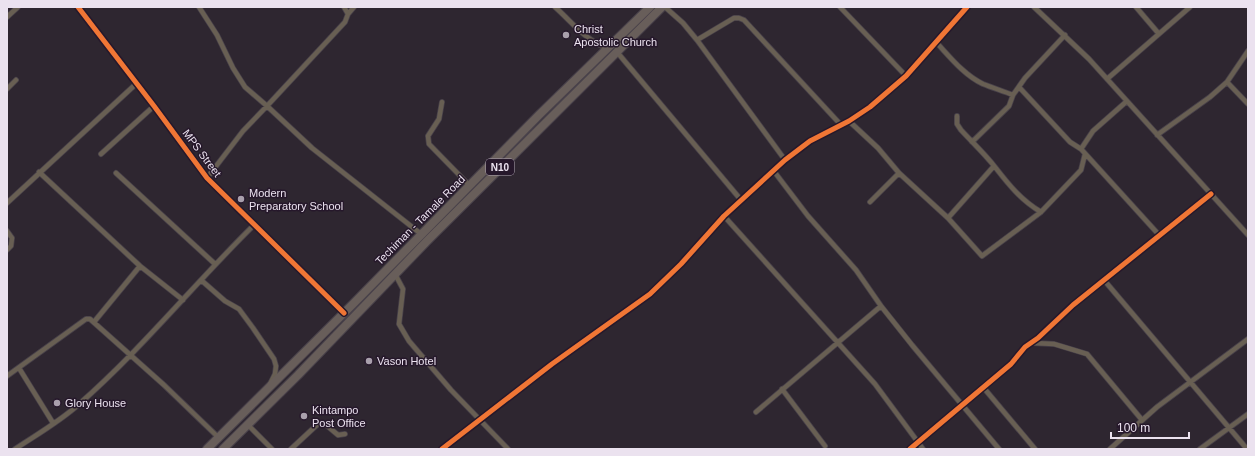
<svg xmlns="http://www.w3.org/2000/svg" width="1255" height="456" viewBox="0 0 1255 456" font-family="Helvetica,sans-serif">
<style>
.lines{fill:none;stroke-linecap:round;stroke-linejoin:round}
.street-casing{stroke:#48414a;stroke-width:6}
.highway-casing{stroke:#48414a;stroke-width:10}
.street{stroke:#685f53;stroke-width:4.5}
.highway{stroke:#685e5a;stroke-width:8}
.cycleway-casing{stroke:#26182b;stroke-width:8}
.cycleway{stroke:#f07635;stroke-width:5}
.poi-dot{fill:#a9a0ac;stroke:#26182b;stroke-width:1.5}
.labels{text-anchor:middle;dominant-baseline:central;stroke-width:3;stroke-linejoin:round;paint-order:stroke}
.shield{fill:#26182b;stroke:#b0a5b4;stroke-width:1}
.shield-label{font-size:10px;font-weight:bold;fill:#ebe2ef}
.poi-label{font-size:11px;fill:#ebe2ef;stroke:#26182b;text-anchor:start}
.street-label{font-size:11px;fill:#ebe2ef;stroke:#26182b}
</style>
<rect width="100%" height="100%" fill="#2e2630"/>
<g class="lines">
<defs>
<path id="street" d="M78,7L154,106L207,178L344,313
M199,7L217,35L233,68L245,87L267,106L345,22L348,14L344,7
M555,7C573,23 584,39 608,49
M665,7L683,23L697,40L785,160
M840,7L906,76
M1034,7L1089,59L1248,235
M1136,7L1159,34
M348,14L354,7
M7,17L18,7
M697,40L734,18H739L744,20L841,125
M936,42C950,57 964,75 983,84C993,88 1003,91 1013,95
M617,52L741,200
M1107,79L1190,7
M1227,82L1248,104
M1019,87L1070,142L1081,149L1160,236
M7,89L16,80
M442,102L439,119L428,136L429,144L469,185
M957,116V124L961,130C972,142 985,154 995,167C1009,185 1021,200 1041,212
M849,121L878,148L899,173L948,218L982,256L1041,212L1081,170L1085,154
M1157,135L1210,97L1227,82L1248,51
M972,142L1009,106L1013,95L1025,78L1065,35
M1081,149L1093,131L1127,101
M101,154L154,106
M773,170L808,216L856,270L881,306L912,345L999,449
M39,172L140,266L183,300
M116,173L215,264
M207,178L243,131L267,106L312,148L421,234
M870,202L899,173
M7,203L137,83
M724,216L875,384L923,449
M948,218L994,166
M7,231L12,238L11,246L7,250
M395,274L403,289L399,324L409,341L451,390L508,449
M201,280L225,301L239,309L253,328L274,359L276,366L275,374L270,384
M1104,280L1247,449
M94,322L140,266
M1033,343L1054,344L1087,354L1142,420
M19,368L53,423
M7,376L86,319H90L164,385L218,437
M983,387L1035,449
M782,389L825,446
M756,412L881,306
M248,425L272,449
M15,449C36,435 59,422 78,405C141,350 194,284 254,225
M291,449L319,423L325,424L338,435L345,434
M442,449L552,364L650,294L681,264L724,216L785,160L810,141L849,121L870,107L906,76L967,7
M910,449L1011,364L1025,347L1038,338L1073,305L1211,194
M1110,449L1157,407L1248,339
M1200,449L1248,414"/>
<path id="highway" d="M207,449L353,304L539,115L650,7
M223,449L298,375L428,240L662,7"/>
</defs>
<!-- street casing -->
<use href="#street" class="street-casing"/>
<!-- highway casing -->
<use href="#highway" class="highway-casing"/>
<!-- street -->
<use href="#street" class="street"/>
<!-- highway -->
<use href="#highway" class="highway"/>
<defs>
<path id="cycleway" d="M78,7L154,106L207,178L344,313
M442,449L552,364L650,294L681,264L724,216L785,160L810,141L849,121L870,107L906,76L967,7
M910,449L1011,364L1025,347L1038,338L1073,305L1211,194"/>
</defs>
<!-- cycleway casing -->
<use href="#cycleway" class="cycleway-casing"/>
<!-- cycleway -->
<use href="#cycleway" class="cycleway"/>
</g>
<!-- markers -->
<g class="poi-dot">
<circle cx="566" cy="35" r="4"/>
<circle cx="241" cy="199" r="4"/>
<circle cx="369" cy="361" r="4"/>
<circle cx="57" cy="403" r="4"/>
<circle cx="304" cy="416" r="4"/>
</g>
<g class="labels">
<!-- shield labels -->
<rect class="shield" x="486" y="159" width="28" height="16" rx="3"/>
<g class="shield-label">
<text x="500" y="167">N10</text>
</g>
<!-- poi labels -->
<g class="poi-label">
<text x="574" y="29">Christ<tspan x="574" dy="13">Apostolic Church</tspan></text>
<text x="249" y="193">Modern<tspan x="249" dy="13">Preparatory School</tspan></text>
<text x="377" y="361">Vason Hotel</text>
<text x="65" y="403">Glory House</text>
<text x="312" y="410">Kintampo<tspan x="312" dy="13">Post Office</tspan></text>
</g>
<!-- street labels -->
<g class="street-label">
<text transform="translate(202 153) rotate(53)">MPS Street</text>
<text transform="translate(420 220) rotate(-45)">Techiman - Tamale Road</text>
</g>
</g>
<!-- border -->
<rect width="1255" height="456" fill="none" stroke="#ebe2ef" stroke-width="16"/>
<!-- scale -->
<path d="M1111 432v6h78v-6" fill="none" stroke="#ebe2ef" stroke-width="2"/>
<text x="1117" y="432" font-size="12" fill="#ebe2ef" stroke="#26182b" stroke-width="3" paint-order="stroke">100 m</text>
</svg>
